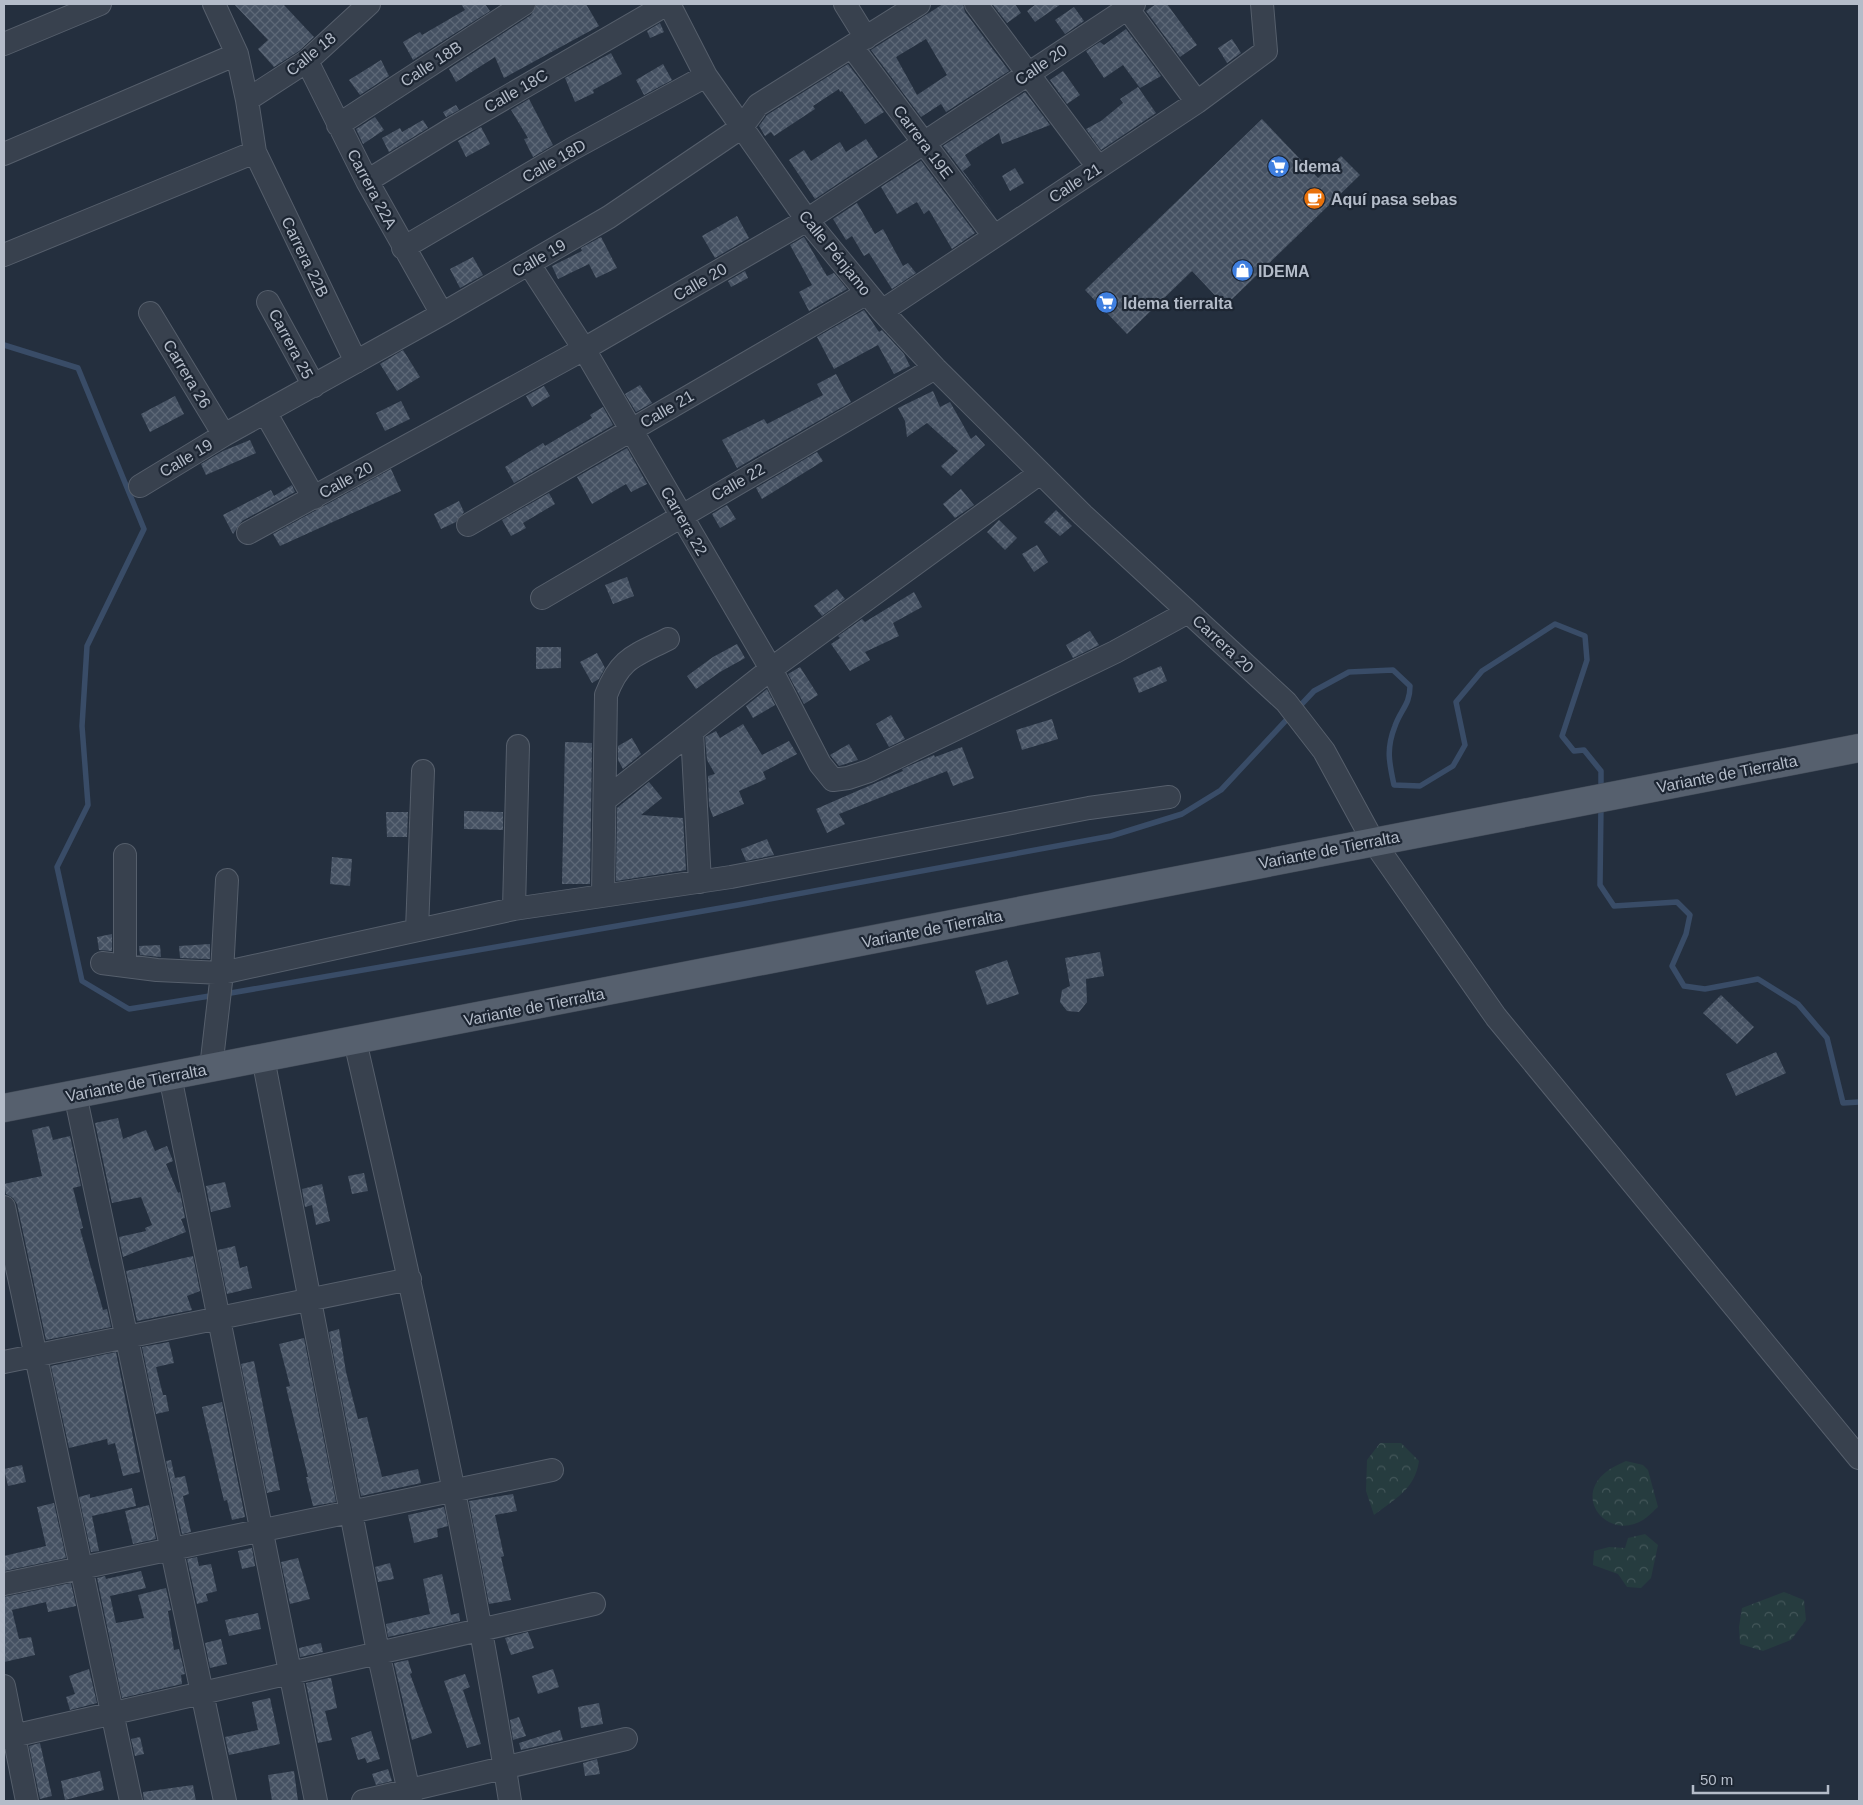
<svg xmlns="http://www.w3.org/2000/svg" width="1863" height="1805" viewBox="0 0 1863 1805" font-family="Helvetica,sans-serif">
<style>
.forest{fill:url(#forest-crowns)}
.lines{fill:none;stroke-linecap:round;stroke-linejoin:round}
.stream{stroke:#394c67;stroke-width:5.5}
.building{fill:url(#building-cross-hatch);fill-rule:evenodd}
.minor-casing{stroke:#565f6c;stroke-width:24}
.major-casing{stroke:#414a57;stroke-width:29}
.minor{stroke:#38414e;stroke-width:22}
.major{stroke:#56606e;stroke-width:28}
.labels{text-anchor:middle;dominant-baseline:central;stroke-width:4.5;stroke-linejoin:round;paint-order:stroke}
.street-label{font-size:16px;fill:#b4bcc9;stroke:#1d2633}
.poi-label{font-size:16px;font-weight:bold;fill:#b4bcc9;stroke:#1d2633;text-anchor:start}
</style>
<defs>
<pattern id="forest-crowns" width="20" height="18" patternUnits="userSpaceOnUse" patternTransform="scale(1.25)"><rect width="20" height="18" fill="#263c3f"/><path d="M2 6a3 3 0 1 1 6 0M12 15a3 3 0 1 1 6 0" fill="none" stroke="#435659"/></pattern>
<pattern id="building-cross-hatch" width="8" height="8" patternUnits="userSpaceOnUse" patternTransform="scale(1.25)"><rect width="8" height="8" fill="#455162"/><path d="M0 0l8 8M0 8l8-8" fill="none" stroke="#5d6877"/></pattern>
</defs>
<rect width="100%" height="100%" fill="#242f3e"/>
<!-- forest -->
<path class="forest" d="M1380,1443H1401L1419,1461C1415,1489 1395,1499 1374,1515L1366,1491L1367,1460Z
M1626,1461L1643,1465L1648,1470L1658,1507C1653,1511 1648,1517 1643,1520C1609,1541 1572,1499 1606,1472C1612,1467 1620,1464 1626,1461Z
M1645,1534L1658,1545L1651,1578L1641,1588L1627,1587L1618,1574L1593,1565L1594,1551L1609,1547L1625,1548L1628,1538Z
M1784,1592L1804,1600L1806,1620L1791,1640L1763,1651L1740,1644L1739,1627L1742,1608Z"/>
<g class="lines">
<!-- stream -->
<path class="stream" d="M4,345L78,368L144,529L87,646L82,726L88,805L57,867L82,981L129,1009L216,995
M1298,708L1314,691L1349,672L1393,670L1410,686C1410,705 1401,709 1395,726C1386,749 1389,762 1394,785L1420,786L1453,766L1465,745L1456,702L1482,671L1555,624L1585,636L1587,660L1562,736L1574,751L1584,750L1601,771V791
M1601,805L1600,885L1614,906L1677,902L1690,915L1686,934L1672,966L1684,986L1705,989L1758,979L1798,1004L1827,1038L1843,1103L1859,1102
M225,994L738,905L1111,836L1182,814L1221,790L1291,715"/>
</g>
<!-- building -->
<path class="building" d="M234,4H283L314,37L299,51L274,67L258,49L268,40Z
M461,4H485L490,11L413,60L403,42L420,32L422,35L465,10Z
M537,4H586L599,26L504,78L495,57L456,82L449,69L531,15Z
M943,4H963L965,12L1009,71L946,112L941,104L921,117L871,50ZM926,39L947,75L917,95L896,57Z
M996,4H1015L1021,13L1007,23L993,5Z
M1036,4H1061L1035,22L1027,11Z
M1156,4H1167L1197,45L1180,57L1146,11Z
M1074,7L1084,21L1065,34L1055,20Z
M660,23L664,32L650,38L647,31Z
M1126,29L1161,76L1140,88L1123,65L1104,78L1086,51L1100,42L1104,45Z
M1232,39L1241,53L1227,63L1218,48Z
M611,53L622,74L593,90L594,93L575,102L565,78Z
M381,60L389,76L360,95L349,80Z
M663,64L672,80L644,95L636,80Z
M848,64L884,112L865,124L842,91L840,92L839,89L813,106L815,109L774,136L771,132L765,136L759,126L767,115Z
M1063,71L1080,95L1067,104L1050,80Z
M1138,87L1156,113L1101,150L1086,129L1101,121L1123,103L1120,99Z
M1025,92L1050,125L1002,144L999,133L965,155L971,165L963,171L992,211L943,146Z
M529,99L553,145L533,157L524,139L528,138L511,110Z
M456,105L459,110L446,117L443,112Z
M375,117L384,130L363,144L356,129Z
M1262,119L1318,178L1341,156L1360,175L1225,306L1192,271L1127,334L1085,290Z
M423,120L428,128L389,152L382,138L400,128L402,132Z
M481,127L490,144L466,157L458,141Z
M866,139L878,157L815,199L789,160L804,150L811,161L840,142L846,152Z
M921,161L975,233L952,249L929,210L924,214L917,202L897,214L881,187Z
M1015,168L1024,183L1010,191L1002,176Z
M857,203L875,234L883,229L903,266L908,263L916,273L892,289L869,253L864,256L852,236L846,240L833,219Z
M737,216L749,238L715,258L702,236Z
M601,237L617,268L596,278L589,264L558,279L552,266L582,251L581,248Z
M804,237L827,276L834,273L847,289L809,311L799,292L812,285L790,245Z
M473,257L483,275L460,288L450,269Z
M745,271L748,278L731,287L728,281Z
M864,310L879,332L882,330L904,354L910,366L894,374L878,345L834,369L817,337Z
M403,350L420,377L397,391L380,364Z
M836,374L851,402L737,468L722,440L764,419L767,424L823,395L817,384Z
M640,385L652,403L636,412L625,394Z
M544,386L550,396L532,407L526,396Z
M933,391L940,407L950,402L971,439L976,435L985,445L951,476L941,466L958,451L927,423L907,437L905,421L898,408Z
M175,396L184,414L150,432L141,414Z
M401,401L410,419L385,431L376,413Z
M603,407L613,425L514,483L505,467L543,443L545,446L592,418L590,415Z
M250,440L256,453L206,475L201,464L223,451Z
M627,448L647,484L631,492L626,484L592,504L577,477Z
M817,452L823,461L762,499L756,488Z
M391,469L401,491L280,546L273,534Z
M292,485L295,492L242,521L233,534L223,515L271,490L274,496Z
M961,489L974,505L955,518L943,504Z
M549,493L555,504L523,523L526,528L511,536L502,520Z
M459,501L464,512L456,522L441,529L434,514Z
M727,505L736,519L720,528L712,514Z
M1056,510L1072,526L1060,536L1044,522Z
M999,520L1017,538L1005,550L987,532Z
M1037,545L1048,562L1034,572L1022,554Z
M627,577L634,596L613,604L605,585Z
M837,589L845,599L822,616L814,606Z
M914,592L922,607L893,623L899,636L865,652L870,660L850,671L831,644L840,638L838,636L862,619L865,622Z
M1090,631L1099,645L1073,658L1066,645Z
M737,644L745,658L720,672L696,689L687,676L713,657Z
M536,647H561V668L536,669Z
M597,653L605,668L599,679L592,683L580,662Z
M1161,666L1167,681L1139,693L1133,678Z
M800,667L818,695L804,704L788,674Z
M767,689L775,705L753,718L746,706Z
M891,715L905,739L889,747L876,724Z
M1052,719L1058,739L1022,750L1016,730Z
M743,724L762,755L789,741L797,754L763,772L766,779L739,791L744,804L713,817L709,806L708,776L715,774L707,760L705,737L716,731L720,738Z
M632,738L641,754L623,769L618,760V746Z
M565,742L592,743L590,884H562Z
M849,744L858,760L839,766L830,755Z
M962,747L974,778L953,786L947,771L839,814L845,824L827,833L816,809L903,771L902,769L934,755L935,757Z
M649,782L662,798L641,815L683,818L686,870L616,881L617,808Z
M464,811L503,812V830L464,829Z
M386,812H408L407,837H387Z
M767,839L774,855L746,861L741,849Z
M332,857L352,859L350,886L330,884Z
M112,934V951L99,950L97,937Z
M210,944V959L180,958L179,946Z
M160,945L161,957L140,955L139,946Z
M1100,952L1104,976L1086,979L1087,1002L1079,1012L1067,1011L1060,1002L1062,990L1070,986L1065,958Z
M1007,960L1019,994L987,1005L975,971Z
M1721,995L1754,1027L1737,1044L1703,1013Z
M1776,1052L1786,1073L1736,1096L1726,1074Z
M118,1118L123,1139L146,1130L155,1151L167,1146L173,1161L166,1164L178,1193L180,1192L185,1218L181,1219L186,1232L123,1257L119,1237L146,1231L145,1228L152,1225L141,1197L112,1203L95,1123Z
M49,1126L53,1140L70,1136L81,1186L73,1188L83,1228L80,1229L103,1310L107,1309L111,1327L46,1340L17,1204L13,1198L6,1194L4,1184L42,1176L32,1130Z
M364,1173L368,1191L352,1194L348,1176Z
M225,1182L231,1207L211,1212L206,1186Z
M322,1184L330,1221L316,1225L312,1205L305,1207L302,1189Z
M235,1246L240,1268L247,1266L252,1288L227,1294L218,1250Z
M193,1256L200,1291L187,1296L192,1310L137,1321L126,1271Z
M339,1329L346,1372L358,1419L367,1417L382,1477L418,1469L421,1483L361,1496L329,1332Z
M304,1338L336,1502L313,1506L306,1477H308L286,1387L290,1386L279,1344Z
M169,1342L174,1363L156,1367L163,1395H166L169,1411L156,1414L142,1347Z
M116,1352L140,1472L123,1476L115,1443L108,1445L107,1439L69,1448L51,1366Z
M254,1361L280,1490L267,1493L241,1364Z
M222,1402L245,1517L232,1520L227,1500L224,1501L202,1407Z
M171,1460L175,1478L185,1476L189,1494L183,1496L191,1532L182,1534L166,1461Z
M22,1465L26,1482L8,1486L4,1469Z
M132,1488L136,1506L92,1516L99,1551L91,1552L79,1497L90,1494V1498Z
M513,1494L517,1511L495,1515L504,1556L501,1557L511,1600L489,1604L469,1501Z
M54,1503L66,1558L4,1571V1556L46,1546L37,1507Z
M149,1505L156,1539L133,1544L125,1511Z
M444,1507L448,1526L437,1529L438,1537L414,1543L408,1515Z
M252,1548L255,1566L242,1569L238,1551Z
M197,1557L199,1566L211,1564L217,1591L206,1594L208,1601L197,1604L187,1559Z
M298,1558L310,1599L290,1604L281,1562Z
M390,1563L394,1579L378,1582L375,1567Z
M141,1571L146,1588L110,1596L116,1623L144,1618L138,1595L166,1588L171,1610L168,1611L174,1650L179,1649L185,1674L181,1675L182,1684L122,1698L97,1578L105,1576L106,1579Z
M442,1574L451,1615L459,1613L460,1621L388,1637L386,1624L430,1614L423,1579Z
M71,1583L76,1606L48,1612L46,1602L12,1610L19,1639L31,1637L35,1655L4,1662V1597Z
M258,1613L261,1629L229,1636L225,1620Z
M528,1632L534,1648L511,1655L505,1638Z
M221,1639L227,1664L210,1668L205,1643Z
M321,1643L323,1652L300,1657L299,1648Z
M408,1660L412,1673L410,1674L432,1733L412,1740L394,1663Z
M89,1669L97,1703L70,1710L66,1697L75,1694L69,1676Z
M553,1669L559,1687L538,1694L532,1676Z
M465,1674L470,1687L463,1690L481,1744L467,1748L444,1681Z
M329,1678H331L337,1708L325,1711L332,1740L318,1743L306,1683Z
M270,1698L280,1744L229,1755L225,1737L258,1730L252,1702Z
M599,1703L603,1724L581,1728L578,1707Z
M519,1717L526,1736L513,1740L510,1720Z
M560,1730L563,1740L521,1750L519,1743Z
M371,1731L380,1759L367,1763L365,1758L358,1760L351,1738Z
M140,1737L144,1754L135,1756L131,1739Z
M40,1743L52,1796L40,1799L29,1746Z
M597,1759L600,1774L585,1776L583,1763Z
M388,1769L392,1781L376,1785L372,1774Z
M100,1771L104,1790L65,1800L61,1781Z
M294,1771L298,1801H272L268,1775Z
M193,1785L196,1801H144L143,1792Z"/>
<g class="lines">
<defs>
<path id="minor" d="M214,4L237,54L247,100L255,152L356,362
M669,4L706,76L807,220L882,311L935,368L1083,515L1286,702L1324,751L1373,841L1496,1017L1859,1458
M845,4L866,38
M976,4L1098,167
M1124,4L1197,102
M4,44L100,4
M852,47L994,236
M307,61L367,181L442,314
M247,100L307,61L369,4
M338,125L524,4
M4,154L237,54
M367,181L448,131L667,4
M403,248L572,149L706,76
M4,255L255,152
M529,264L584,349L771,669L820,764L833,780L848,778L869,771L1115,652L1188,612
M268,302L314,386
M882,311L1197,102L1266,51L1262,4
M150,313L224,435
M265,412L314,498
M140,486L224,435L442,314L609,217L742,127L758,105L919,4
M468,525L867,293
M248,533L584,349L807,220L1134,4
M542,598L935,368
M692,732L700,882
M606,799L771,669L1040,473
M125,855V966
M603,895L606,695C620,658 634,656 668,639
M514,909L518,746
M417,930L423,771
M102,963L157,970L222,973L514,909L731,877L1089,808L1169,797
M355,1041C413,1293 470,1546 510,1801
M263,1058L378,1652L411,1801
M211,1068L222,973L227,880
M170,1076L316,1801
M75,1094L225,1801
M4,1207L131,1801
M4,1362L410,1279
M4,1584L552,1470
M4,1686L27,1801
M4,1738L594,1604
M363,1801L626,1739"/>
<path id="major" d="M4,1108L1859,748"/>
</defs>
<!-- minor casing -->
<use href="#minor" class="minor-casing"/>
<!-- major casing -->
<use href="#major" class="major-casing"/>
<!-- minor -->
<use href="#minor" class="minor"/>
<!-- major -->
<use href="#major" class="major"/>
</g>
<!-- icons -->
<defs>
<symbol id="supermarket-disc" viewBox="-11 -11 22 22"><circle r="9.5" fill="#3f7fe0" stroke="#1d2633"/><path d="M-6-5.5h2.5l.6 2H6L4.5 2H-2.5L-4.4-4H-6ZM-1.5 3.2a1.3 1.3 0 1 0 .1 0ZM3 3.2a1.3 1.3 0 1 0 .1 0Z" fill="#fff"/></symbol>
<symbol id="cafe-disc" viewBox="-11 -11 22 22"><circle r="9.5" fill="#e8710a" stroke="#1d2633"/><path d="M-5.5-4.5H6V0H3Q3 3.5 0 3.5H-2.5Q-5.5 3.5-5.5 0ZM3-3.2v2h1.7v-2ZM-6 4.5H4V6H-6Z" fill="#fff"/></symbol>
<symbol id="shop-disc" viewBox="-11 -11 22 22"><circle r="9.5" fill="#3f7fe0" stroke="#1d2633"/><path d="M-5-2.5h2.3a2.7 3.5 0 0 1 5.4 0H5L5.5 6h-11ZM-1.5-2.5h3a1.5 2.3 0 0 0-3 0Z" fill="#fff"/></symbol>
</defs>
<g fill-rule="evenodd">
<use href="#supermarket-disc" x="1266" y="154" width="25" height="25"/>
<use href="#cafe-disc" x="1302" y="186" width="25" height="25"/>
<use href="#shop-disc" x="1230" y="258" width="25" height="25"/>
<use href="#supermarket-disc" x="1094" y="290" width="25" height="25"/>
</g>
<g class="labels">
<!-- street labels -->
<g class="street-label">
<text transform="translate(311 54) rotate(-39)">Calle 18</text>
<text transform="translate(431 64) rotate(-33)">Calle 18B</text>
<text transform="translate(1041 65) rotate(-34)">Calle 20</text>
<text transform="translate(516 91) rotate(-30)">Calle 18C</text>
<text transform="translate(923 142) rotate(53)">Carrera 19E</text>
<text transform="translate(554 161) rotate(-30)">Calle 18D</text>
<text transform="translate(1075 183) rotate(-33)">Calle 21</text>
<text transform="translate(372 189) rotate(62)">Carrera 22A</text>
<text transform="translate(835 253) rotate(51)">Calle Pénjamo</text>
<text transform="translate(305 257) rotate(64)">Carrera 22B</text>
<text transform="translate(539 258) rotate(-30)">Calle 19</text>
<text transform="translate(700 282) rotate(-30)">Calle 20</text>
<text transform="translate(291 344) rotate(62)">Carrera 25</text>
<text transform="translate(187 374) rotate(59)">Carrera 26</text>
<text transform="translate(667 409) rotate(-30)">Calle 21</text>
<text transform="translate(186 458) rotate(-31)">Calle 19</text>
<text transform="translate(346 480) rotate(-29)">Calle 20</text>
<text transform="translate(738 482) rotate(-30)">Calle 22</text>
<text transform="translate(684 521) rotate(60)">Carrera 22</text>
<text transform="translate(1223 644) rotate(43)">Carrera 20</text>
<text transform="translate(1727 774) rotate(-11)">Variante de Tierralta</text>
<text transform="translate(1329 850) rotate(-11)">Variante de Tierralta</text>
<text transform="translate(932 929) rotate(-11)">Variante de Tierralta</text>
<text transform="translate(534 1007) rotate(-11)">Variante de Tierralta</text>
<text transform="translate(136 1083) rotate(-11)">Variante de Tierralta</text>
</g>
<!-- poi labels -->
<g class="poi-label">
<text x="1294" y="166">Idema</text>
<text x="1331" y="199">Aquí pasa sebas</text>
<text x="1258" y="271">IDEMA</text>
<text x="1123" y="303">Idema tierralta</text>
</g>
</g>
<!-- border -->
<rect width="1863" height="1805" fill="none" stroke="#b4bcc9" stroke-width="10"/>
<!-- scale -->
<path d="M1693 1785v8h135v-8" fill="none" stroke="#b4bcc9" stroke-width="2.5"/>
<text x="1700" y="1785" font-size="15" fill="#b4bcc9" stroke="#1d2633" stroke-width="4" paint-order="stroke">50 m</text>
</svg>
